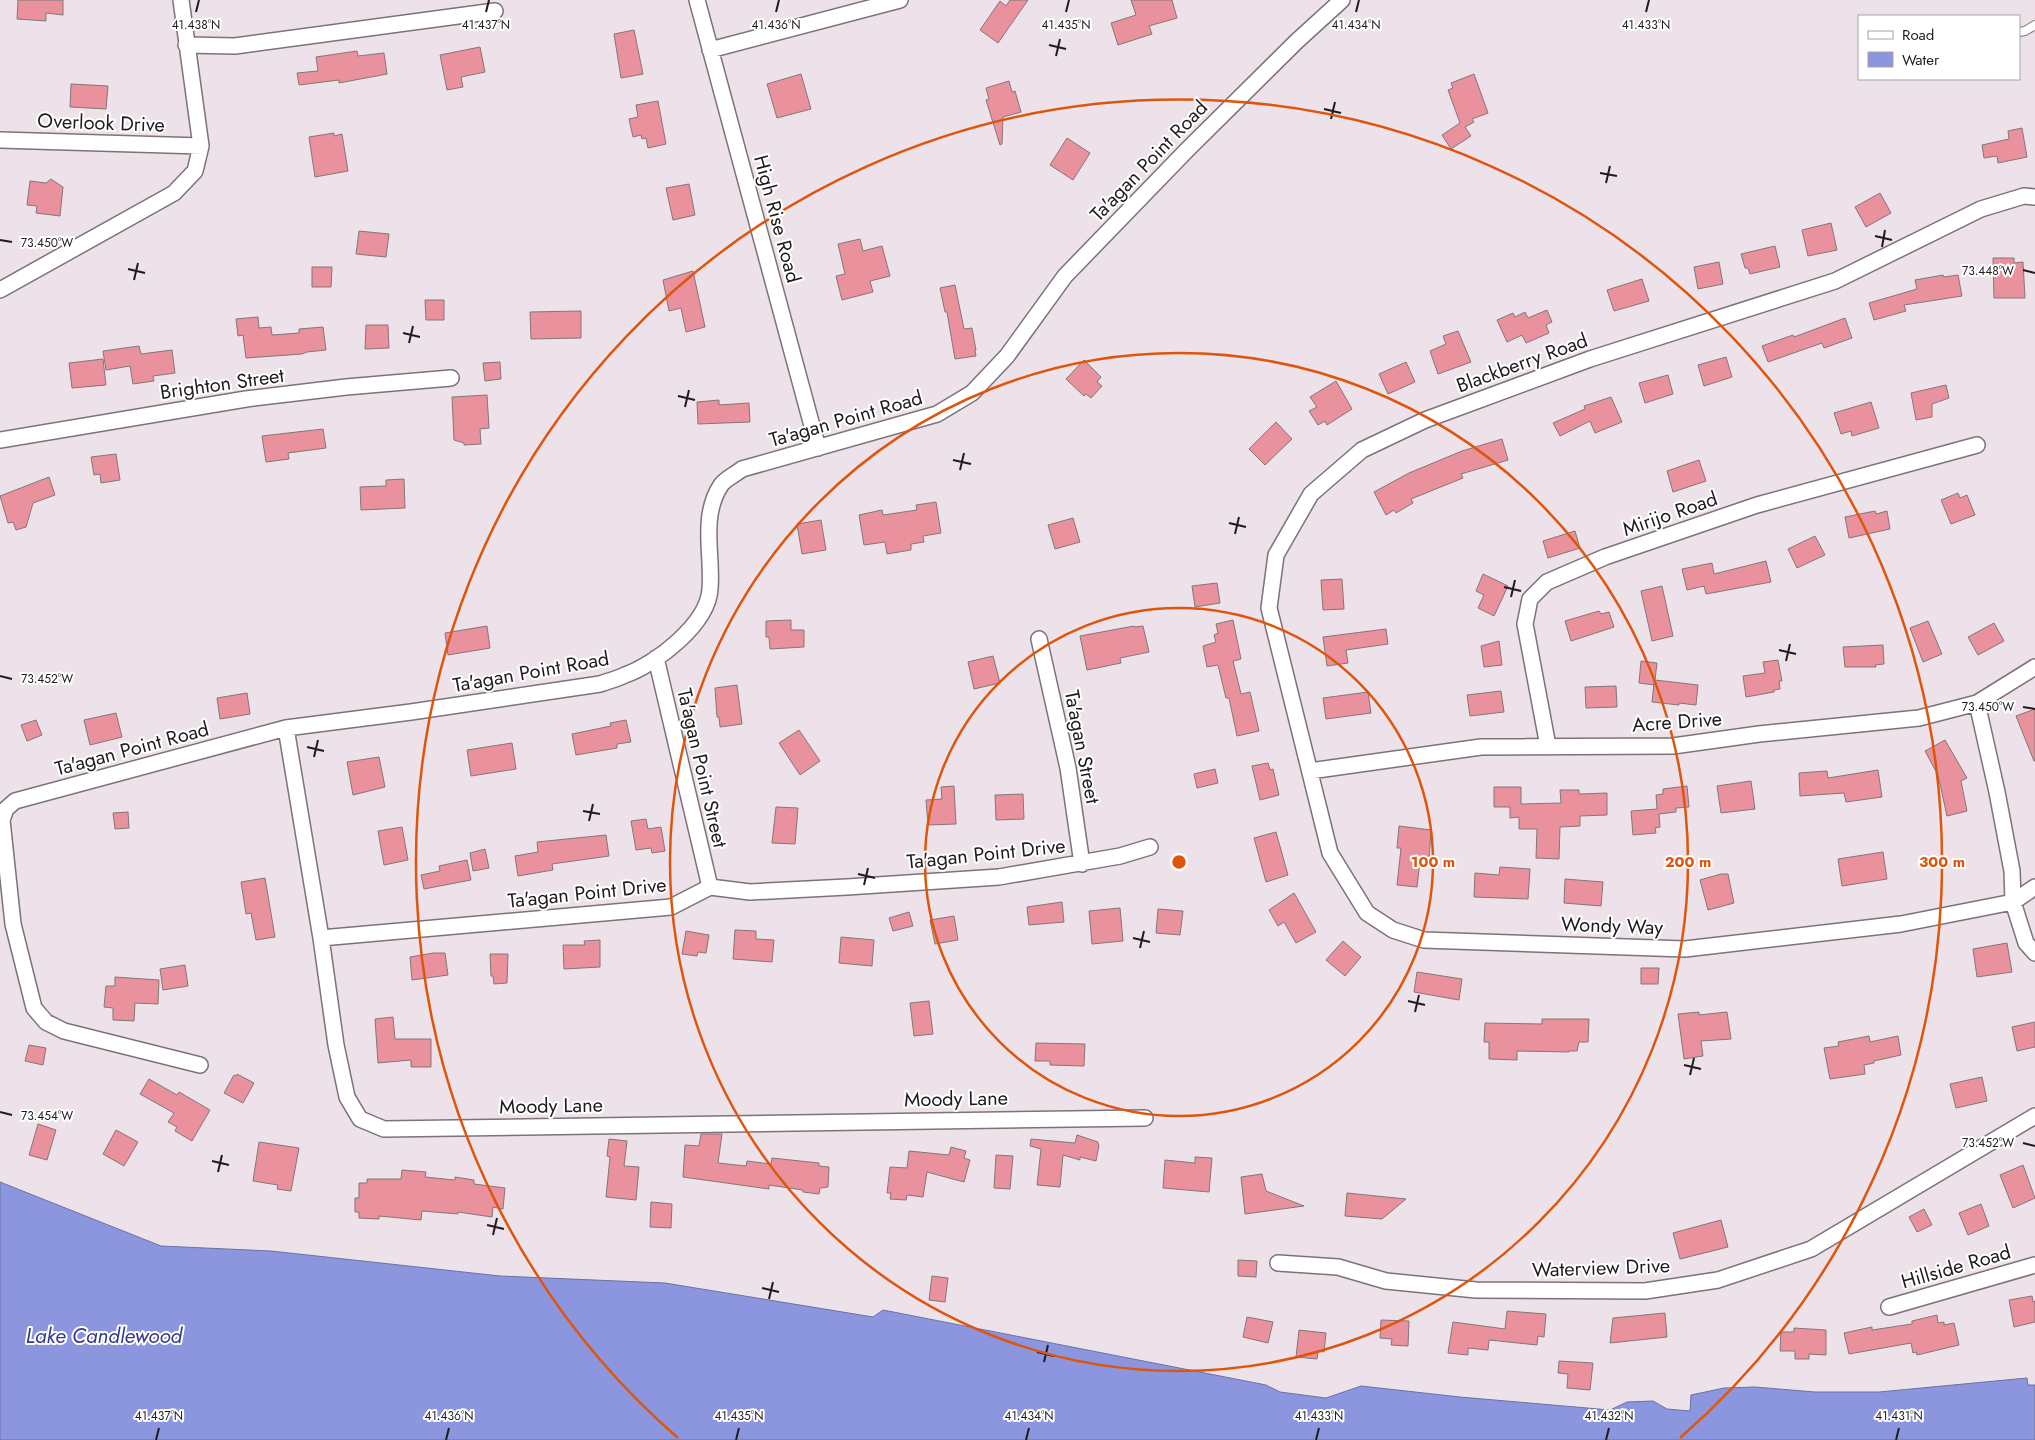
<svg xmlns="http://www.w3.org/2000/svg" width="2035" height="1440" viewBox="0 0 2035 1440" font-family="Jost,sans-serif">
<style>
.water{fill:#8c96de;stroke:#6b71a4}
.building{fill:#e9919d;stroke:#847677}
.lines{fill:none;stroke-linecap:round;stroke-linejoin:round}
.service-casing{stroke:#7d7279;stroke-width:10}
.minor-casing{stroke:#7d7279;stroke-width:18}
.service{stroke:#fff;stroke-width:8}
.minor{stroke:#fff;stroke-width:15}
.ticks{fill:none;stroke:#1f1b1d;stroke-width:2}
.ring{fill:none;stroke:#de560d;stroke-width:2.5}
.labels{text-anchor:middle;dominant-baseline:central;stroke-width:4;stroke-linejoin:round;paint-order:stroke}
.street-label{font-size:20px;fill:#1f1b1d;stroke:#fff}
.water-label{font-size:21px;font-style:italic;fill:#36388c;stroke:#fff}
.ticks-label{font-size:12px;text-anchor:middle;fill:#1f1b1d;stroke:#fff;stroke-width:4;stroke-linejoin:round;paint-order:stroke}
.centre{fill:#de560d;stroke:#fff;stroke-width:2.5}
.ring-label{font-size:15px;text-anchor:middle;font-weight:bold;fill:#de560d;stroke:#fff;stroke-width:4;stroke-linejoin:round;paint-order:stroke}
</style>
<rect width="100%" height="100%" fill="#eee2ea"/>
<!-- water -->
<path class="water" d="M0,1182L161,1246L271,1251L500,1276L665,1283L873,1317L883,1310L1266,1385L1280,1392L1326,1398L1361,1386L1460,1397L1610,1410L1627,1402L1653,1401L1667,1409L1690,1411L1691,1395L1724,1388L1755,1387L1815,1392H1879L2027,1378L2028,1385H2035V1440H0Z"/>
<!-- building -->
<path class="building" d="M18,0H63V15L46,13V21L17,19Z
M1010,0H1028L998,43L980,30L1000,1L1006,6Z
M1131,0H1172L1177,18L1149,26L1152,34L1118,45L1111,23L1136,15Z
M634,30L643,74L621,78L614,34Z
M480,47L485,72L461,77L463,87L447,90L440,55Z
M357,51L358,56L384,53L387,74L339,83V80L299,85L297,73L318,71L316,57Z
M801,74L811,109L777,118L767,84Z
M1474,74L1488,113L1472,119L1474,122L1465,127L1471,136L1451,149L1442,135L1460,123L1448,90L1453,88L1451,83Z
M1009,81L1012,92L1015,91L1021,112L1003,117L1002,144L1000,145L986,100L989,99L986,88Z
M71,84L108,86L106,109L70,107Z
M658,101L666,144L648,148L646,138L642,139L641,135L633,137L629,119L638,117L636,105Z
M2022,128L2027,157L1998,163L1997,156L1984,158L1982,145L2009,139L2008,131Z
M334,133V136L342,134L348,171L315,177L309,137Z
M1067,138L1090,153L1073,180L1050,165Z
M51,179L63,187L60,216L36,213L37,206L27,205L30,181L46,183Z
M689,184L695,215L673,220L666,188Z
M1880,193L1891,213L1866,227L1855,207Z
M1831,223L1837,250L1808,256L1802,230Z
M359,231L389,234L386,257L356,254Z
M860,239L863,251L882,246L890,276L870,281L873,292L842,300L836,276L845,274L838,244Z
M1775,246L1780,267L1750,274L1748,268H1745L1741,254Z
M1993,258H2014V263L2023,262L2025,298H1994Z
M1719,262L1723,284L1698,289L1694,267Z
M312,267H332L331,287H312Z
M693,271L705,327L686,332L681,308L669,311L663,280Z
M1943,275L1944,277L1958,275L1962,296L1904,305L1906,311L1874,320L1869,303L1917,289L1915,280Z
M1642,279L1649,301L1614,311L1607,290Z
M955,285L964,329L972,328L976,350H975L976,356L955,359L947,312H945L940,288Z
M425,300H444V320H426Z
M1547,310L1552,322L1546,325L1549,333L1526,343L1522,335L1507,342L1497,320L1513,313L1515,317L1525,312L1528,318Z
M581,311V338L531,339L530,312Z
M258,317L259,328L271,327L272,335L299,333V329L323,327L326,350L307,352L302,354L246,358L243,335L238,336L236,319Z
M1845,318L1852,338L1824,348L1822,343L1768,362L1762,346L1793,335L1794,337Z
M366,325H388L389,348L365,349Z
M1458,331L1471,362L1438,374L1430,351L1446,344L1443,336Z
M139,346L141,354L172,350L175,373L153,376L154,381L133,384L130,366L106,370L103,351Z
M1726,357L1732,377L1704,386L1698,365Z
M103,359L106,385L72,388L69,363Z
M1084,360L1101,377L1097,382L1102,386L1091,398L1086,394L1084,396L1066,379Z
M500,362L501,379L485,381L483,363Z
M1406,362L1415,382L1388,394L1379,374Z
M1668,375L1673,394L1645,403L1639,383Z
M1336,381L1352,409L1327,425L1325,421L1318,425L1309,411L1317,407L1310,397Z
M1946,385L1949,398L1932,404V417L1916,420L1911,393Z
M487,395L489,428L480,429L481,444L464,445V443L454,440L452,397Z
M1611,397L1622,422L1595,433L1590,421L1560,436L1553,423L1585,409L1584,406Z
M719,400V405L749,403L750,422L698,424L697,402Z
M1871,402L1879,428L1852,436L1851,431L1841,434L1834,413Z
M1276,422L1292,439L1265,465L1249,449Z
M323,429L326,448L288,453L289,459L266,462L262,436Z
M1502,439L1508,460L1461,474L1463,478L1411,499L1413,503L1396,513L1394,510L1386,515L1374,492L1409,473L1462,451Z
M116,454L120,480L101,483L100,474L94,475L91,457Z
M1699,460L1706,481L1673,492L1667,471Z
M49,477L55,495L33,503L26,527L16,530L13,522L8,523L0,496Z
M404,479L405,508L361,510L360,487L386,486V480Z
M1958,493L1960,498L1967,495L1975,515L1951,524L1941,500Z
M936,502L941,533L923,536L924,542L911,544V550L887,554L885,542L864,545L859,515L882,510L883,515L917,510L916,505Z
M1875,511L1876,514L1887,511L1890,529L1849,538L1845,517Z
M1073,518L1080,542L1055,549L1048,525Z
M821,520L826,550L802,554L797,524Z
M1575,531L1580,548L1548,558L1543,541Z
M1815,536L1825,555L1797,568L1788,549Z
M1766,561L1771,582L1706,594L1704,586L1687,590L1682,569L1712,563L1714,574Z
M1483,574L1508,586L1494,616L1478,608L1484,595L1476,591Z
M1342,579L1344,609L1323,610L1321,580Z
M1217,583L1220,603L1195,607L1192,586Z
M1662,586L1673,636L1652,641L1641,591Z
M1599,611L1601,614L1609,612L1614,627L1571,641L1565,621Z
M791,620V630H804V647L770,649L769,637H766V621Z
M1233,620L1241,659L1233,661L1241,694L1250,692L1259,731L1237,736L1229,698H1226L1218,665L1207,667L1203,646L1216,642L1214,635L1218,633L1216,624Z
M1928,621L1942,654L1923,662L1910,628Z
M1994,623L2004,641L1978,655L1968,637Z
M487,626L490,648L448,655L445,633Z
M1134,626L1135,627L1143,626L1149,652L1120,658L1121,663L1087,670L1080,636Z
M1386,629L1388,644L1346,650L1348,663L1327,666L1323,637Z
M1499,641L1502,665L1484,667L1481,646Z
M1883,645L1884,664L1875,665L1876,667H1845L1843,647Z
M993,656L1000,683L974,689L968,662Z
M1778,660L1782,681H1779L1780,689L1774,690V692L1746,697L1743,676L1765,673L1763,662Z
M1641,661L1657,663L1655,680L1698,685L1696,705L1679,703V705L1652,702L1654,683V685L1639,683Z
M737,685L742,724L720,727L719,717H717L715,688Z
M1616,686L1617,707L1586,708L1585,687Z
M1501,691L1504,712L1470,716L1467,695Z
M1368,692L1371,713L1326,719L1323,698Z
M247,693L250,714L220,719L217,698Z
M2035,709V761H2034L2016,716Z
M116,713L122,737L90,745L84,720Z
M36,720L42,735L27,741L21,725Z
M626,720L631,742L617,744V748L576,755L572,734L611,726L610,723Z
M799,730L820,761L800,775L779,743Z
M1945,740L1967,778L1961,781L1967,811L1947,816L1938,775L1925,751Z
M512,743L516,769L471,776L467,750Z
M379,757L385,787L353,795L347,762Z
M1268,763L1270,770L1273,769L1279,795L1260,800L1252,766Z
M1215,769L1218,783L1197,788L1194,774Z
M1878,770L1882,797L1846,802L1844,793L1800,796L1799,773L1827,771L1828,778Z
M1751,781L1755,809L1721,813L1717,786Z
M954,786L956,824L928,825L926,800L942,799L941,787Z
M1687,786L1689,807L1676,808V812L1659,814L1660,827L1655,828L1656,833L1633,835L1631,811L1657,809L1656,795L1663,794V789Z
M1494,787H1521V804L1561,803L1560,790H1579V794L1607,793V815L1580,816V826L1560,827L1559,859L1536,858L1537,829H1519V817L1510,818V807H1494Z
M1023,794L1024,819L996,820L995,795Z
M776,807L798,808L795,844L772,843Z
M128,812L129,828L115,829L113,813Z
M646,819L648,829L661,827L665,851L652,853L651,848L636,850L631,821Z
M1399,826L1431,830L1429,862L1420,861L1417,887L1397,885L1401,848H1397Z
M402,827L408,860L384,865L378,831Z
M1276,832L1288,875L1266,882L1254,838Z
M606,835L609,856L552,864L553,870L518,876L515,856L538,852L537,842Z
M485,849L489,868L473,871L470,853Z
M1883,852L1887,879L1842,886L1838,859Z
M467,860L471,880L424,889L421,875L440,871L439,866Z
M1500,867L1530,869L1528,899L1474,897L1475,873L1499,875Z
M1721,874H1728L1734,903L1708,910L1700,880Z
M265,878L275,937L256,940L251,913L246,914L241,882Z
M1565,879L1603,882L1601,906L1564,903Z
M1294,893L1316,932L1296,943L1284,922L1278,926L1269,910Z
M1062,902L1064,922L1029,925L1027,907Z
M1120,908L1123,941L1092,944L1089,911Z
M1158,909L1183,911L1180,935L1156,933Z
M909,912L913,926L893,931L889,918Z
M954,916L958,940L935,944L930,920Z
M735,930L756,931V939L774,940L772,962L733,959Z
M686,931L709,935L706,953L698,952L697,956L682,954Z
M841,937L874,940L872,966L839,963Z
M600,940V967L564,969L563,945H585L584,941Z
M1343,941L1361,957L1345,976L1326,960Z
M2007,943L2012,972L1977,977L1973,949Z
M433,953H445L448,975L412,980L410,957Z
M490,954H508L507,983L494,984L493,976H491Z
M185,965L188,986L163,990L160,969Z
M1641,968H1659L1658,984H1641Z
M1417,972L1462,979L1459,1000L1414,992Z
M115,977L159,980L158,1004L135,1003L134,1021L113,1020V1008L104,1007L106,986H115Z
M929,1001L933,1034L914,1036L910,1003Z
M1699,1012V1015L1727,1012L1731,1039L1701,1041L1703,1056L1684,1059L1678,1014Z
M393,1017L395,1039H431V1067H411V1060L378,1063L375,1019Z
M1542,1019H1589L1588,1042H1579L1577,1051H1569V1052L1517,1051V1060L1489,1059V1042H1484L1485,1023L1542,1024Z
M2035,1022V1047L2017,1051L2012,1027Z
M1869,1036L1870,1042L1898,1036L1901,1055L1874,1061V1063L1864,1065L1865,1074L1830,1079L1824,1048L1839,1046L1838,1042Z
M1036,1043L1085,1044L1084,1066L1050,1065V1061H1035Z
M29,1045L46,1048L43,1065L25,1061Z
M237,1074L254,1083L243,1103L224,1093L234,1075L236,1076Z
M1982,1077L1987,1101L1956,1108L1950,1084Z
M149,1079L177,1095L179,1092L210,1110L192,1141L175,1131L177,1127L168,1122L174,1113L140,1094Z
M38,1124L56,1130L47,1160L29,1155Z
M116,1130L138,1142L124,1166L103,1154Z
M701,1134H722L718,1163L746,1166L747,1161L771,1164L772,1158L819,1163V1166L829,1167L828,1187L820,1188L819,1194L803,1192V1190L769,1185V1189L683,1177L685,1145L699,1146Z
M1077,1135L1098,1142V1144L1099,1145L1096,1161L1080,1157V1160L1063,1155L1060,1187L1037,1185L1041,1149L1030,1146L1031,1139L1075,1143Z
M609,1139L627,1141L624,1166L639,1167L636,1200L606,1197L610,1157L607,1156Z
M259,1142L299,1148L291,1191L277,1189L278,1185L253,1181Z
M951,1147L966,1151L964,1158L970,1160L964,1182L927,1172L923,1197L907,1195L906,1200L890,1199L891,1193H887L890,1167L907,1168L909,1151L949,1155Z
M996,1155L1013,1156L1010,1189L994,1188Z
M1195,1157L1212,1158L1209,1192L1163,1188L1165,1160L1195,1163Z
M2023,1165L2035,1198L2013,1208L2000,1175Z
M402,1170L426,1172L425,1177L455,1180V1177L474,1180V1184L505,1188L503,1209L493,1207L492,1217L458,1212V1214L422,1211L421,1220L379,1216V1219L359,1218V1212H355V1198H359V1183H367V1179H401Z
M1262,1174L1266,1191L1304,1206L1245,1214L1241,1177Z
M1347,1193L1406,1199L1382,1219L1345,1216Z
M651,1202L672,1204L671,1228L650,1227Z
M1981,1204L1989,1226L1968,1235L1959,1213Z
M1924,1209L1932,1225L1917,1232L1909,1217Z
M1721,1220L1728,1247L1680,1259L1673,1233Z
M1238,1260L1257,1261L1256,1277L1238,1276Z
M932,1276L948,1278L945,1302L929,1300Z
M2032,1296L2033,1302L2035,1301V1322L2014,1327L2009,1300Z
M1507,1311L1546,1314L1544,1337L1538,1336L1537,1345L1489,1340L1488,1350L1468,1348V1355L1448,1353L1453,1322L1505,1329Z
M1665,1313L1667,1337L1610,1343L1613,1318Z
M1937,1315L1938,1323L1944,1322V1325L1954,1323L1959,1345L1917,1355L1916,1352L1913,1353L1911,1343L1849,1354L1844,1333L1872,1327V1330L1912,1324V1321Z
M1247,1317L1273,1322L1268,1343L1243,1337Z
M1381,1320L1409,1321L1408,1346L1391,1345L1392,1339L1380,1338Z
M1794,1328L1826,1330V1355L1809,1354V1359H1795V1351H1780L1781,1332H1794Z
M1299,1330L1326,1333L1324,1352L1318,1351L1317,1359L1296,1357Z
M1559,1361L1593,1363L1590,1390L1567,1388L1568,1374L1558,1373Z"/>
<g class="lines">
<defs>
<path id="service" d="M2019,32L2025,31L2035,25"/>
<path id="minor" d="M697,0L818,448
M186,45L235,46L495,11
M710,50L900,0
M0,140L201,146
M2035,197L2024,196L1981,209L1835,281L1590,359L1425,420L1362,450L1311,494L1276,555L1269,608L1330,853L1367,913L1393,930L1424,940L1685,949L1901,924L2013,902L2035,887
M0,290L174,193L195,171L201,146L181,0
M0,440L246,399L346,387L451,378
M1039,639L1068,768L1082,864
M656,658L710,887
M1977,703L1997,792L2012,871L2013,902L2026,943L2035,953
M286,728L321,938L336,1045L347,1097L360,1119L384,1129L1145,1118
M1548,746L1525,624L1530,599L1547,582L1605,557L1757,505L1977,445
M1310,771L1481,747L1673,746L1759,734L1919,718L1977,703L2035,667
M321,938L671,907L710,887L750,892L847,887L999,877L1120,856L1150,847
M200,1065L64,1031L46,1022L34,1008L13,924L2,820L6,809L15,801L286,728L411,712L600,684C608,681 617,679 625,675C656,664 708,624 710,589C713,555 700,517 721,485C725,479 736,474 742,469L937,414L972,393L1007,356L1065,276L1187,150L1297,41L1342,0
M1278,1263L1338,1267L1386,1281L1476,1290L1645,1291L1718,1280L1811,1249L2035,1116
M1889,1307L2035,1265"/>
</defs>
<!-- service casing -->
<use href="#service" class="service-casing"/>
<!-- minor casing -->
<use href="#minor" class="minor-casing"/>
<!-- service -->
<use href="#service" class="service"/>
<!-- minor -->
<use href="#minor" class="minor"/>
</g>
<!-- ticks -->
<path class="ticks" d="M196,12L199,0M486,12L489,0M776,12L779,0M1066,12L1069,0M1356,12L1359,0M1646,12L1649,0M1049,45L1066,49M1056,56L1060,39M1324,109L1341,113M1331,119L1335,102M1600,173L1617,176M1606,183L1610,166M1875,236L1892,240M0,240L12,242M1882,247L1885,230M128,269L145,273M2023,270L2035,273M134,280L138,263M403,333L420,337M409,343L413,326M678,396L695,400M685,407L689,390M953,460L971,464M960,470L964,453M1229,523L1246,527M1235,534L1239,517M1504,587L1521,591M1511,597L1515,580M1779,650L1796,654M1786,661L1790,644M0,676L12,679M2023,707L2035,709M307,747L324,751M314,757L318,740M583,811L600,814M589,821L593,804M858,874L875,878M864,885L868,868M1133,938L1150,942M1140,948L1144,931M1408,1001L1425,1005M1415,1012L1419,995M1684,1065L1701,1069M1690,1075L1694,1058M0,1112L12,1115M2023,1143L2035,1146M212,1161L229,1165M218,1172L222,1155M487,1225L504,1229M493,1235L497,1218M762,1288L779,1292M769,1299L773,1282M1037,1352L1054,1356M1044,1362L1048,1345M156,1440L159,1428M446,1440L449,1428M736,1440L739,1428M1026,1440L1029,1428M1316,1440L1319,1428M1606,1440L1609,1428M1896,1440L1899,1428"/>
<!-- distance rings -->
<g class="ring">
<circle cx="1179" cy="862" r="254"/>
<circle cx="1179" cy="862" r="509"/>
<path d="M678 1438A763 763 0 1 1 1680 1438"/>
</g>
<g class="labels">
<!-- street labels -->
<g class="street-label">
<text transform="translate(101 123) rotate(2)">Overlook Drive</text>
<text transform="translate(1149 161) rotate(-46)">Ta'agan Point Road</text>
<text transform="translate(777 219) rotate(75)">High Rise Road</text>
<text transform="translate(1522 363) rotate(-20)">Blackberry Road</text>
<text transform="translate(222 384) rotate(-8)">Brighton Street</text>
<text transform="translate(846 419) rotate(-16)">Ta'agan Point Road</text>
<text transform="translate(1670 514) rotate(-19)">Mirijo Road</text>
<text transform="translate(531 672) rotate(-10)">Ta'agan Point Road</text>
<text transform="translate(1677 722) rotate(-4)">Acre Drive</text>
<text transform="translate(1082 747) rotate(79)">Ta'agan Street</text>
<text transform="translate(132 749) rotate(-15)">Ta'agan Point Road</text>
<text transform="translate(702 768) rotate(77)">Ta'agan Point Street</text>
<text transform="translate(986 854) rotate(-6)">Ta'agan Point Drive</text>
<text transform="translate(587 893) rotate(-6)">Ta'agan Point Drive</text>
<text transform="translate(1612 926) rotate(2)">Wondy Way</text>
<text transform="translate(956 1099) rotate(-1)">Moody Lane</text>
<text transform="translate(551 1106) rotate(-1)">Moody Lane</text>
<text transform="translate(1956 1267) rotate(-16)">Hillside Road</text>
<text transform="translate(1601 1268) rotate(-2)">Waterview Drive</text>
</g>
<!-- water labels -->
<g class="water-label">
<text x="104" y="1336">Lake Candlewood</text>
</g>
</g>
<g class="ticks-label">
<text x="196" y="29">41.438°N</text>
<text x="486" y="29">41.437°N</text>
<text x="776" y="29">41.436°N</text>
<text x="1066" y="29">41.435°N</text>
<text x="1356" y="29">41.434°N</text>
<text x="1646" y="29">41.433°N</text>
<text x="47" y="247">73.450°W</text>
<text x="1988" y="275">73.448°W</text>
<text x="47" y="683">73.452°W</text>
<text x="1988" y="711">73.450°W</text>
<text x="47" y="1120">73.454°W</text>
<text x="1988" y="1147">73.452°W</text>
<text x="159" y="1420">41.437°N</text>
<text x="449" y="1420">41.436°N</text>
<text x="739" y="1420">41.435°N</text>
<text x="1029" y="1420">41.434°N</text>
<text x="1319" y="1420">41.433°N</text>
<text x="1609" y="1420">41.432°N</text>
<text x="1899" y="1420">41.431°N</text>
</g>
<circle cx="1179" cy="862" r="8" class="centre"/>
<g class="ring-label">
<text x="1433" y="867">100 m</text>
<text x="1688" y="867">200 m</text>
<text x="1942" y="867">300 m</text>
</g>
<!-- legend -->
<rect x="1858" y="15" width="162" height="65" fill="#ffffff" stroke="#a5a4a5"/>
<rect x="1868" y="31" width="25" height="8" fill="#ffffff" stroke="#a5a4a5"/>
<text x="1902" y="40" font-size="15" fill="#1f1b1d">Road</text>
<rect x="1868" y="52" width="25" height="15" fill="#8c96de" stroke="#a5a4a5"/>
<text x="1902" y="65" font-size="15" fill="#1f1b1d">Water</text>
</svg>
